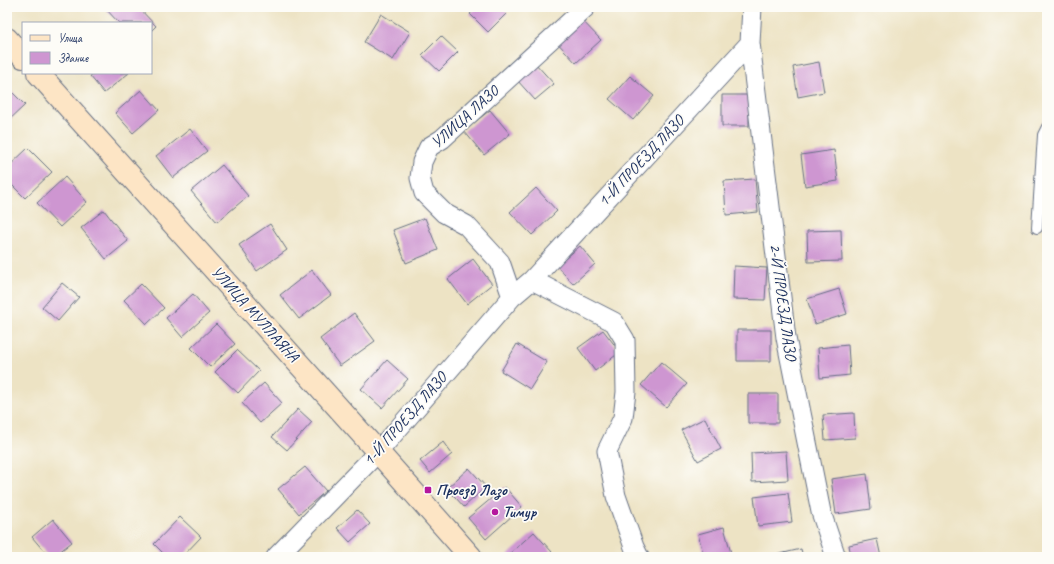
<svg xmlns="http://www.w3.org/2000/svg" width="1054" height="564" viewBox="0 0 1054 564" font-family="Caveat,sans-serif">
<style>
.building{fill:#ce96d1}
.lines{fill:none;stroke-linecap:round;stroke-linejoin:round}
.service-casing{stroke:#646e82;stroke-width:12}
.minor-casing{stroke:#646e82;stroke-width:21}
.secondary-casing{stroke:#646e82;stroke-width:24}
.service{stroke:#fff;stroke-width:10}
.minor{stroke:#fff;stroke-width:19}
.secondary{stroke:#fde5c5;stroke-width:22}
.poi-dot{fill:#b5179e;stroke:#fdfcf7;stroke-width:1.5}
.labels{text-anchor:middle;dominant-baseline:central;stroke-width:3.5;stroke-linejoin:round;paint-order:stroke}
.street-label{font-size:16px;fill:#1b2f5e;stroke:#fdfcf7}
.poi-label{font-size:16px;font-weight:bold;fill:#1b2f5e;stroke:#fdfcf7;text-anchor:start}
</style>
<rect width="100%" height="100%" fill="#fdfcf7"/>
<filter id="ink" filterUnits="userSpaceOnUse"><feTurbulence type="fractalNoise" baseFrequency=".025" numOctaves="2"/><feDisplacementMap in="SourceGraphic" scale="8" xChannelSelector="R" yChannelSelector="G"/><feConvolveMatrix kernelMatrix="1 2 1 2 8 2 1 2 1" color-interpolation-filters="sRGB"/></filter>
<filter id="wash" filterUnits="userSpaceOnUse"><feTurbulence type="fractalNoise" baseFrequency=".012" numOctaves="4" result="noise"/><feDisplacementMap in="SourceGraphic" scale="16" xChannelSelector="R" yChannelSelector="G"/><feGaussianBlur stdDeviation="0.9" result="paint"/><feColorMatrix in="noise" values="0 0 0 0 0 0 0 0 0 0 0 0 0 0 0 0 0 1.4 0 .05"/><feComposite in="paint" operator="in"/></filter>
<g filter="url(#wash)">
<rect width="100%" height="100%" fill="#ede3c4"/>
<g id="blocks">
<!-- building -->
<path class="building" d="M104,7H138L156,26L151,31V23H119Z
M477,7H502L507,13L488,32L470,14Z
M381,14L410,32L393,60L364,42Z
M579,17L601,40L576,63L554,39Z
M441,36L458,52L439,71L422,55Z
M819,62L824,92L798,97L793,67Z
M535,63L554,84L535,100L517,80Z
M95,73H129L104,93L90,76Z
M630,76L654,96L633,120L609,99Z
M7,87L25,105L7,122Z
M141,90L159,110L133,133L115,113Z
M722,95H749V126H722Z
M490,110L510,134L484,155L464,131Z
M190,129L207,151L173,178L156,156Z
M28,148L52,172L25,198L7,180V168Z
M834,150L838,181L805,186L801,155Z
M222,165L248,196L217,222L191,191Z
M65,177L87,202L60,227L37,203Z
M755,179L758,212L726,215L724,181Z
M536,188L557,211L532,235L510,212Z
M104,210L128,241L106,259L81,228Z
M425,218L438,250L406,263L393,230Z
M270,224L287,250L257,271L239,245Z
M841,230L842,261L808,262L807,231Z
M580,246L595,264L573,284L557,266Z
M473,259L492,284L467,304L448,279Z
M734,266L767,268L765,300L733,299Z
M312,270L331,295L299,319L280,295Z
M62,283L79,297L58,321L42,307Z
M141,284L164,308L147,324L124,300Z
M839,289L847,314L815,324L807,299Z
M193,294L209,313L182,337L166,318Z
M354,313L375,341L340,366L320,339Z
M216,324L235,344L210,367L191,348Z
M603,330L620,352L595,371L578,348Z
M737,330H771V361H737Z
M517,344L547,362L530,389L501,371Z
M848,345L850,375L820,378L818,348Z
M237,350L259,371L238,393L215,372Z
M387,360L408,379L382,408L361,389Z
M661,362L687,384L666,407L641,385Z
M264,383L282,403L260,423L242,403Z
M748,394H778V423H748Z
M298,409L312,422L287,450L272,437Z
M854,413L855,438L825,440L823,415Z
M705,418L721,449L698,461L681,430Z
M443,442L452,454L430,473L420,461Z
M786,451L788,480L752,482L751,453Z
M305,467L326,491L299,514L278,489Z
M469,468L486,487L464,507L447,488Z
M867,474L871,509L836,514L831,479Z
M505,487L522,507L486,539L468,518Z
M788,493L792,522L758,526L754,497Z
M357,510L370,524L350,542L337,528Z
M180,517L201,537L182,557H167L154,544Z
M53,519L72,542L53,557H49L32,537Z
M724,527L732,557H704L698,534Z
M534,532L552,552L546,557H506Z
M877,539L881,557H851L849,545Z
M801,549L803,557H771V556Z"/>
</g>
</g>
<g filter="url(#ink)">
<use href="#blocks" fill-opacity="0" stroke="#646e82" stroke-width="1"/>
<g class="lines">
<defs>
<path id="service" d="M1037,228L1043,135L1047,127"/>
<path id="minor" d="M752,7L750,43L786,338L821,512L836,557
M532,280L614,322L625,340L626,392L623,418L607,451L616,496L634,547L639,557
M512,297L500,262L466,225L444,213L424,193L420,178L422,162L429,147L442,139L586,7
M276,557L378,452L512,297L532,280L750,43"/>
<path id="secondary" d="M7,39L23,57
M38,73L378,452L471,557"/>
</defs>
<!-- service casing -->
<use href="#service" class="service-casing"/>
<!-- minor casing -->
<use href="#minor" class="minor-casing"/>
<!-- secondary casing -->
<use href="#secondary" class="secondary-casing"/>
<!-- service -->
<use href="#service" class="service"/>
<!-- minor -->
<use href="#minor" class="minor"/>
<!-- secondary -->
<use href="#secondary" class="secondary"/>
</g>
</g>
<!-- markers -->
<g class="poi-dot">
<rect x="424" y="486" width="8" height="8" rx="2"/>
<circle cx="495" cy="512" r="4"/>
</g>
<g class="labels">
<!-- street labels -->
<g class="street-label">
<text transform="translate(465 117) rotate(-42)">УЛИЦА ЛАЗО</text>
<text transform="translate(641 161) rotate(-47)">1-Й ПРОЕЗД ЛАЗО</text>
<text transform="translate(783 302) rotate(82)">2-Й ПРОЕЗД ЛАЗО</text>
<text transform="translate(255 314) rotate(48)">УЛИЦА МУЛЛАЯНА</text>
<text transform="translate(405 419) rotate(-49)">1-Й ПРОЕЗД ЛАЗО</text>
</g>
<!-- poi labels -->
<g class="poi-label">
<text x="436" y="490">Проезд Лазо</text>
<text x="503" y="512">Тимур</text>
</g>
</g>
<!-- margin -->
<rect width="1054" height="564" fill="none" stroke="#fdfcf7" stroke-width="24"/>
<!-- legend -->
<rect x="22" y="22" width="130" height="52" fill="#fdfcf7" stroke="#a3aaba"/>
<rect x="30" y="35" width="20" height="6" fill="#fde5c5" stroke="#a3aaba"/>
<text x="58" y="42" font-size="12" fill="#1b2f5e">Улица</text>
<rect x="30" y="52" width="20" height="12" fill="#ce96d1" stroke="#a3aaba"/>
<text x="58" y="62" font-size="12" fill="#1b2f5e">Здание</text>
</svg>
